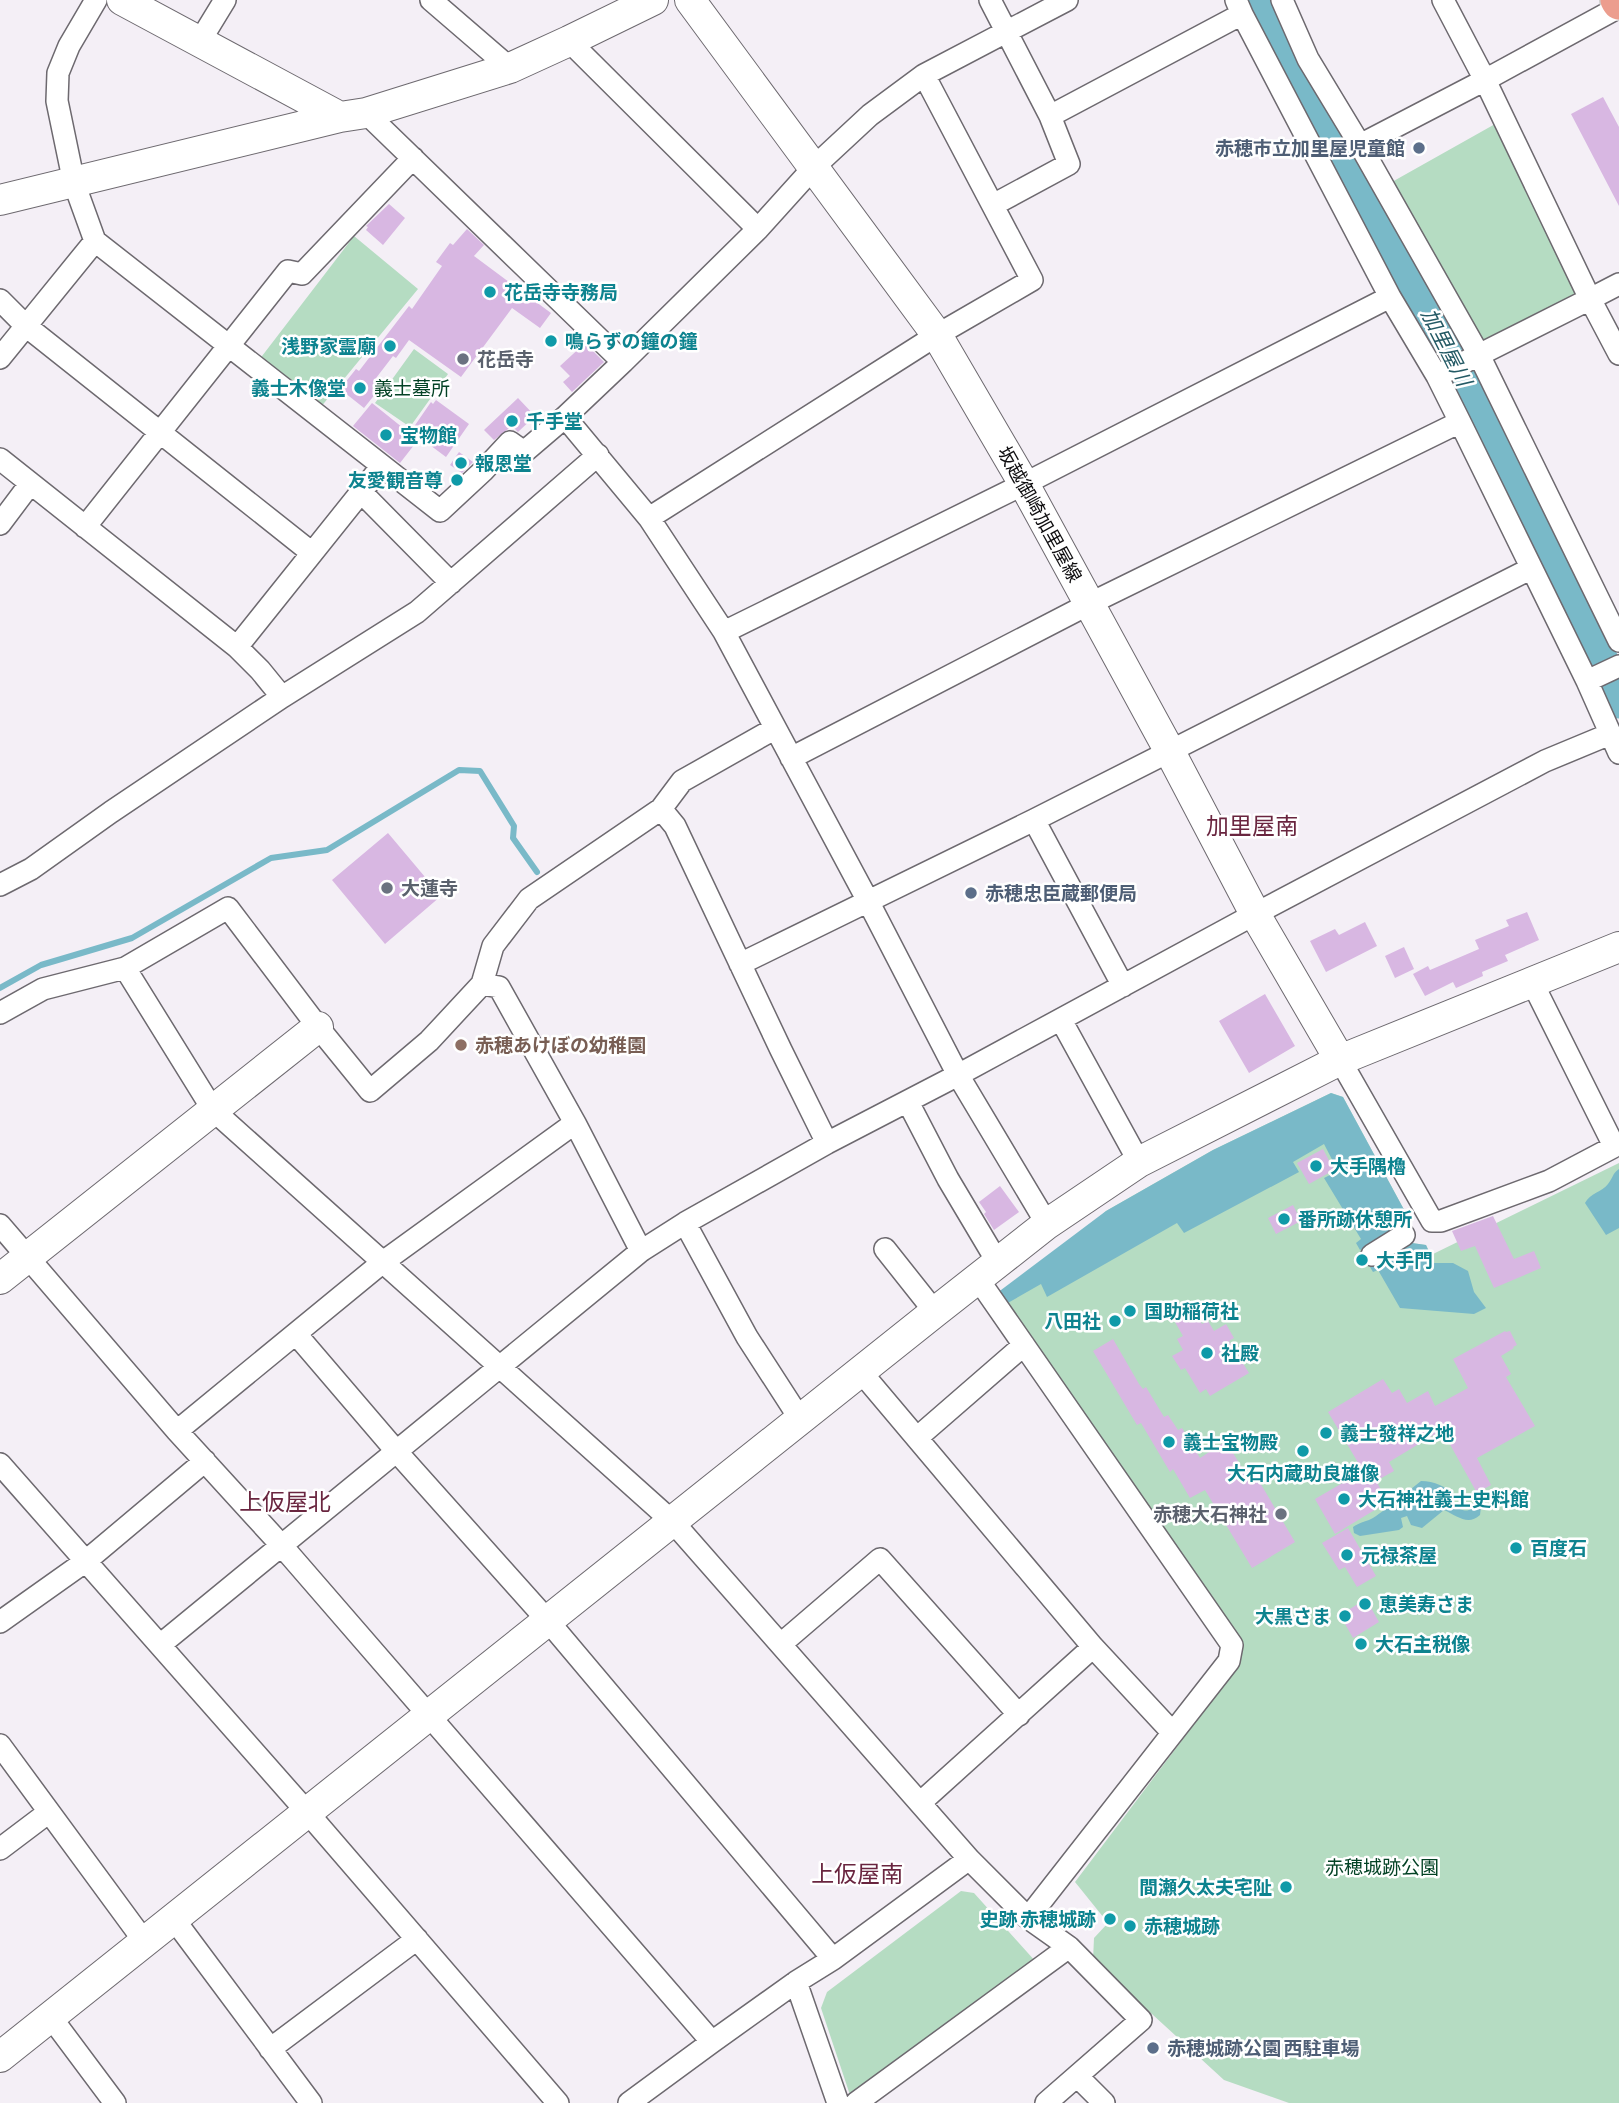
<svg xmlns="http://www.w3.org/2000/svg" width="1619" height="2103" viewBox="0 0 1619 2103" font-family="'Asap Condensed','Noto Sans JP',sans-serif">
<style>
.green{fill:#b5dcc2}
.water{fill:#79b9c8}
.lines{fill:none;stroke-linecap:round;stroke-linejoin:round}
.stream{stroke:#79b9c8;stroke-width:6}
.river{stroke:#79b9c8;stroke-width:37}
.building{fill:#d8b7e2}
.street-casing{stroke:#6d696f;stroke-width:24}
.secondary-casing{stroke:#6d696f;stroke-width:32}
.primary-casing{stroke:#cfcfcf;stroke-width:36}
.street{stroke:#fff;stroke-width:21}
.secondary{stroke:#fff;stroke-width:30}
.primary{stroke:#ec9d8e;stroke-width:33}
.service-dot{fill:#5c6f8a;stroke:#fff;stroke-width:2.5}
.culture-dot{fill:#0f9aa8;stroke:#fff;stroke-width:2.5}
.worship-dot{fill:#6b7280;stroke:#fff;stroke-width:2.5}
.education-dot{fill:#8d6e63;stroke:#fff;stroke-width:2.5}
.labels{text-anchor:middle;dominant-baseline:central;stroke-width:5;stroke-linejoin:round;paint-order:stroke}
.service-label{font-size:19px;font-weight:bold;fill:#4e5e75;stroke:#fff;text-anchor:start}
.culture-label{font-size:19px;font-weight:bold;fill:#0d838f;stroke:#fff;text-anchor:start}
.worship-label{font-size:19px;font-weight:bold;fill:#5b616d;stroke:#fff;text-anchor:start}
.park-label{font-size:19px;fill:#034225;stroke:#fff}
.street-label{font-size:19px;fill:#0e0d0f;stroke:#fff}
.education-label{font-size:19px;font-weight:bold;fill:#785e54;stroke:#fff;text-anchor:start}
.water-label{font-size:21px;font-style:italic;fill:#245a65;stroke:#fff}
.quarter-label{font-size:23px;fill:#69253f;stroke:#fff}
</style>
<rect width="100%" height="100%" fill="#f4eff6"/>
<!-- green -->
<path class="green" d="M1504,119L1590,299L1479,355L1383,187Z
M354,236L418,289L320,408L259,360Z
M414,349L448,374L410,427L375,403Z
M1331,1093L1343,1097L1408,1217L1405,1224L1399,1229L1404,1242L1426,1245L1431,1255L1619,1163V2103H1289L1224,2080L1093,1960L1094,1938L1108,1923L1075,1882L1238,1666L1239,1639L1006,1304L1106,1211L1213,1150Z
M961,1891L974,1893L1036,1962L851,2098L821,2008L827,1992Z"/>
<!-- water -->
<path class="water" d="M1331,1093L1343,1097L1408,1217L1405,1224L1399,1229L1405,1242L1426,1245L1434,1263H1453L1468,1271L1474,1292L1486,1308L1474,1314L1400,1308L1378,1270L1373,1272L1370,1267L1379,1262L1369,1245L1360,1250L1356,1243L1361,1239L1324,1178L1338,1171L1324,1144L1293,1162L1299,1172L1184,1233L1177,1223L1047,1297L1041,1284L1006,1304L997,1293L1106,1211L1213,1150Z
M1619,1169V1228L1606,1235L1585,1203C1590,1193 1602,1192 1608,1184C1613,1178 1612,1174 1619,1169Z
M1421,1481C1434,1481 1447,1486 1454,1497L1452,1502L1454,1506C1471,1516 1468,1506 1481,1507L1480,1515C1468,1526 1457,1516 1444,1510L1422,1528L1411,1525L1407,1516L1401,1518L1403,1527L1399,1530L1360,1536L1354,1533L1353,1527C1359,1523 1363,1522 1369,1520C1379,1516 1384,1507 1395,1506L1399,1509L1405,1507L1402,1499L1406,1493Z"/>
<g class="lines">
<!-- stream -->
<path class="stream" d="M0,988L41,965L132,938L271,858L327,850L459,770L480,771L514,826L513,838L537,872"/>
<!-- river -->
<path class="river" d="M1264,0L1307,95L1442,336L1619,700"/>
</g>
<!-- building -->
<path class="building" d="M1603,97L1619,127V206L1571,114Z
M389,204L405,218L383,245L366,230L368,227L366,226Z
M467,229L484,245L474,256L551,313L540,328L512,308L461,377L409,340L396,358L393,356L373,382L380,388L364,408L340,389L356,369L359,371L409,306L412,309L442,266L436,262L450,243L453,245Z
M585,343L604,362L572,392L563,382L570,376L560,366Z
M518,398L535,416L518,432L512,426L494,440L484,430Z
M436,400L469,424L446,457L411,431L431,402L433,404Z
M372,403L418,440L400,463L353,426Z
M459,452L473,462L462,473L450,465Z
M388,833L441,896L385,944L332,880Z
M1527,912L1539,940L1505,955L1508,961L1482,972L1483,976L1456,988L1453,982L1425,996L1413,974L1428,966L1430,970L1479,949L1475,940L1509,926L1506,920Z
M1365,922L1377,946L1326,972L1310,941L1335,929L1339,935Z
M1404,947L1414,969L1395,978L1385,956Z
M1265,994L1295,1046L1249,1073L1219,1021Z
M1323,1149L1334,1170L1309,1184L1297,1163Z
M1000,1186L1019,1212L994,1230L984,1214L986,1212L979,1202Z
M1293,1205L1301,1221L1276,1234L1268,1218Z
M1493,1216L1514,1259L1534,1251L1541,1268L1494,1288L1475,1246L1461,1251L1452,1231Z
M1190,1304L1202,1324L1208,1321L1214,1331L1226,1324L1234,1338L1229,1341L1249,1373L1210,1396L1206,1389L1200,1393L1185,1368L1181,1370L1172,1356L1183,1350L1177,1339L1183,1336L1171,1315Z
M1505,1331L1506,1332L1510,1331L1517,1345L1513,1347L1514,1348L1501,1356L1511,1374L1506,1377L1535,1426L1477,1458L1491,1485L1477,1493L1442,1430L1389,1462L1394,1471L1376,1481L1388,1502L1335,1534L1315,1499L1363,1471L1328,1412L1383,1379L1392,1393L1399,1389L1407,1403L1428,1391L1435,1406L1468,1388L1453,1359Z
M1113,1339L1139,1384L1143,1389L1146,1387L1164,1417L1168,1415L1178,1430L1182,1428L1200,1458L1226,1441L1249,1480L1256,1476L1295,1542L1252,1568L1205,1490L1190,1498L1173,1469L1170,1472L1141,1423L1137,1425L1093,1351Z
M1348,1528L1376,1576L1357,1587L1345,1567L1339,1570L1322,1543Z
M1366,1599L1379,1622L1353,1638L1340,1615Z"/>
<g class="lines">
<defs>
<path id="street" d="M96,0L69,46L58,73L57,101L74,183L95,241L440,511L483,471L510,442L524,452L565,417L623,362
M431,0L510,68
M990,0L1050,116L1242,14L1236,0
M1282,0L1308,59L1360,145L1479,355L1619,641
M1443,0L1485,80L1619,7
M1242,14L1390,297L1437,376L1460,422L1587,681L1619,753
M200,41L225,0
M569,41L758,229
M366,113L623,362L758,229L814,167L870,115L924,75L1067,0
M1360,145L1485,80L1590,299L1619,284
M993,205L1069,164L1050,116
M0,300L26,326L312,553
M0,358L95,241
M1437,376L1590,299L1619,354
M565,417L649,518L724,632L868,901L958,1075L1047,1224
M0,459L237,647L260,670L282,697
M360,491L451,583
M649,518L937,335L1032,280L924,75
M0,524L30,484
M85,527L288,271L302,274L413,158
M724,632L1024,484L1390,297
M237,647L381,467
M1587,681L1619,666
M791,758L1089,604L1460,422
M661,809L675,826L781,1050L827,1143
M1034,820L1123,986
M0,885L31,869L111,812L282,697L417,612L598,455
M740,964L1034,820L1530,569
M125,968L213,1110L673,1522L969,1859L1028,1918L1069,1947L1141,2020L1046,2103
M1532,982L1614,1146
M482,984L499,987L575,1123L641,1251
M0,1013L43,989L125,968L228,908L318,1027L370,1091L429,1041L482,984L493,946L529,899L661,809L682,781L774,729
M1061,1020L1139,1162
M1340,1060L1432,1221H1441L1549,1181L1619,1144
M908,1102L948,1179L998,1263
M685,1223L747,1337L800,1419
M0,1225L177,1431L282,1546L712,2042
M885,1249L935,1312
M1372,1255L1404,1235
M978,1279L1232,1645L1229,1661L1028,1918
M296,1334L397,1452L548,1621L833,1959
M861,1372L1093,1647L1172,1732
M177,1431L383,1262L575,1123
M918,1437L1024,1345
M0,1464L307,1812L558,2103
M0,1622L86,1561L205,1461
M781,1644L880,1559L1019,1715
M160,1645L641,1251L685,1223L827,1143L958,1075L1255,914L1545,761L1610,734
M0,1745L144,1941
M920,1803L1093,1647
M0,1849L49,1812
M173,1918L311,2103
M796,1982L838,2103
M50,2016L115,2103
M270,2049L417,1939
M1078,2077L1104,2103
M629,2103L712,2042L796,1982L833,1959L969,1859
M856,2103L1069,1947"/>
<path id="secondary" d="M122,0L340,117
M690,0L937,335L1024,484L1169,750L1255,914L1340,1060
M0,200L340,117L366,113L510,68L569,41L653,0
M0,1279L318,1027
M0,2057L935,1312L1047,1224L1139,1162L1340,1060L1619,947"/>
<path id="primary" d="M1617,0L1619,3"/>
</defs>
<!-- street casing -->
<use href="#street" class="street-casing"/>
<!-- secondary casing -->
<use href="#secondary" class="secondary-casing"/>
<!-- primary casing -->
<use href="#primary" class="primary-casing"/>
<!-- street -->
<use href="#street" class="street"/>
<!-- secondary -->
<use href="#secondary" class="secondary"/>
<!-- primary -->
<use href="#primary" class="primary"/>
</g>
<!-- markers -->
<g class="service-dot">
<circle cx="1419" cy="148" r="7"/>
<circle cx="971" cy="893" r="7"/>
<circle cx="1153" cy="2048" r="7"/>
</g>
<g class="culture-dot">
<circle cx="490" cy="292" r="7"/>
<circle cx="551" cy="341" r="7"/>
<circle cx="390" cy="346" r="7"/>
<circle cx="360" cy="388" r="7"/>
<circle cx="512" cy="421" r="7"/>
<circle cx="386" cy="435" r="7"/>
<circle cx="461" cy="463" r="7"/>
<circle cx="457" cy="480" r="7"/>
<circle cx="1316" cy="1166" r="7"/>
<circle cx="1284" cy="1219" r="7"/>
<circle cx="1362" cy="1260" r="7"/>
<circle cx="1130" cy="1311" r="7"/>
<circle cx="1115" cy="1321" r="7"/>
<circle cx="1207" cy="1353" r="7"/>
<circle cx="1326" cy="1433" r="7"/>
<circle cx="1169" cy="1442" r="7"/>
<circle cx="1303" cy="1451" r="7"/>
<circle cx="1344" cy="1499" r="7"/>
<circle cx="1516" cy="1548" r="7"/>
<circle cx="1347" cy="1555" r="7"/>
<circle cx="1365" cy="1604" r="7"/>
<circle cx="1345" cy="1616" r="7"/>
<circle cx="1361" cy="1644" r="7"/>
<circle cx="1286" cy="1887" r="7"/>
<circle cx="1110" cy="1919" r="7"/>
<circle cx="1130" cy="1926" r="7"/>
</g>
<g class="worship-dot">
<circle cx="463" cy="359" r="7"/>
<circle cx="387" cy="888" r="7"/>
<circle cx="1281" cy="1514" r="7"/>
</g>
<circle class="education-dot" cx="461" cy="1045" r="7"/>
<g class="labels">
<!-- service labels -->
<g class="service-label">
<text x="1405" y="148" text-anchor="end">赤穂市立加里屋児童館</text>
<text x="985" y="893">赤穂忠臣蔵郵便局</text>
<text x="1167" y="2048">赤穂城跡公園 西駐車場</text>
</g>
<!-- culture labels -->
<g class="culture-label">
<text x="504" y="292">花岳寺寺務局</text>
<text x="565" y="341">鳴らずの鐘の鐘</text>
<text x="376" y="346" text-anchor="end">浅野家霊廟</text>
<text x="346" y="388" text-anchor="end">義士木像堂</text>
<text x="526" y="421">千手堂</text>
<text x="400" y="435">宝物館</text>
<text x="475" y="463">報恩堂</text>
<text x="443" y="480" text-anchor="end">友愛観音尊</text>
<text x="1330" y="1166">大手隅櫓</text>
<text x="1298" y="1219">番所跡休憩所</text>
<text x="1376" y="1260">大手門</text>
<text x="1144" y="1311">国助稲荷社</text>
<text x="1101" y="1321" text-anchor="end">八田社</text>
<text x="1221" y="1353">社殿</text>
<text x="1340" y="1433">義士發祥之地</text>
<text x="1183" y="1442">義士宝物殿</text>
<text x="1303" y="1473" text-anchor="middle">大石内蔵助良雄像</text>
<text x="1358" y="1499">大石神社義士史料館</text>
<text x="1530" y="1548">百度石</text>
<text x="1361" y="1555">元禄茶屋</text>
<text x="1379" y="1604">恵美寿さま</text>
<text x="1331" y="1616" text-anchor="end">大黒さま</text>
<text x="1375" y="1644">大石主税像</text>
<text x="1272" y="1887" text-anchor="end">間瀬久太夫宅阯</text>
<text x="1096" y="1919" text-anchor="end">史跡 赤穂城跡</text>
<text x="1144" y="1926">赤穂城跡</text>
</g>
<!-- worship labels -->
<g class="worship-label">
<text x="477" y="359">花岳寺</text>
<text x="401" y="888">大蓮寺</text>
<text x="1267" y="1514" text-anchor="end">赤穂大石神社</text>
</g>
<!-- park labels -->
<g class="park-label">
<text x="412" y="388">義士墓所</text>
<text x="1382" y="1867">赤穂城跡公園</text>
</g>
<!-- street labels -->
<g class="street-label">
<text transform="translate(1040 514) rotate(61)">坂越御崎加里屋線</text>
</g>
<!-- education labels -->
<g class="education-label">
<text x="475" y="1045">赤穂あけぼの幼稚園</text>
</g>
<!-- water labels -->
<g class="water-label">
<text transform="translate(1447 347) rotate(63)">加里屋川</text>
</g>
<!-- quarter labels -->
<g class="quarter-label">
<text x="1252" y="826">加里屋南</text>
<text x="285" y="1502">上仮屋北</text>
<text x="857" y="1874">上仮屋南</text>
</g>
</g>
</svg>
